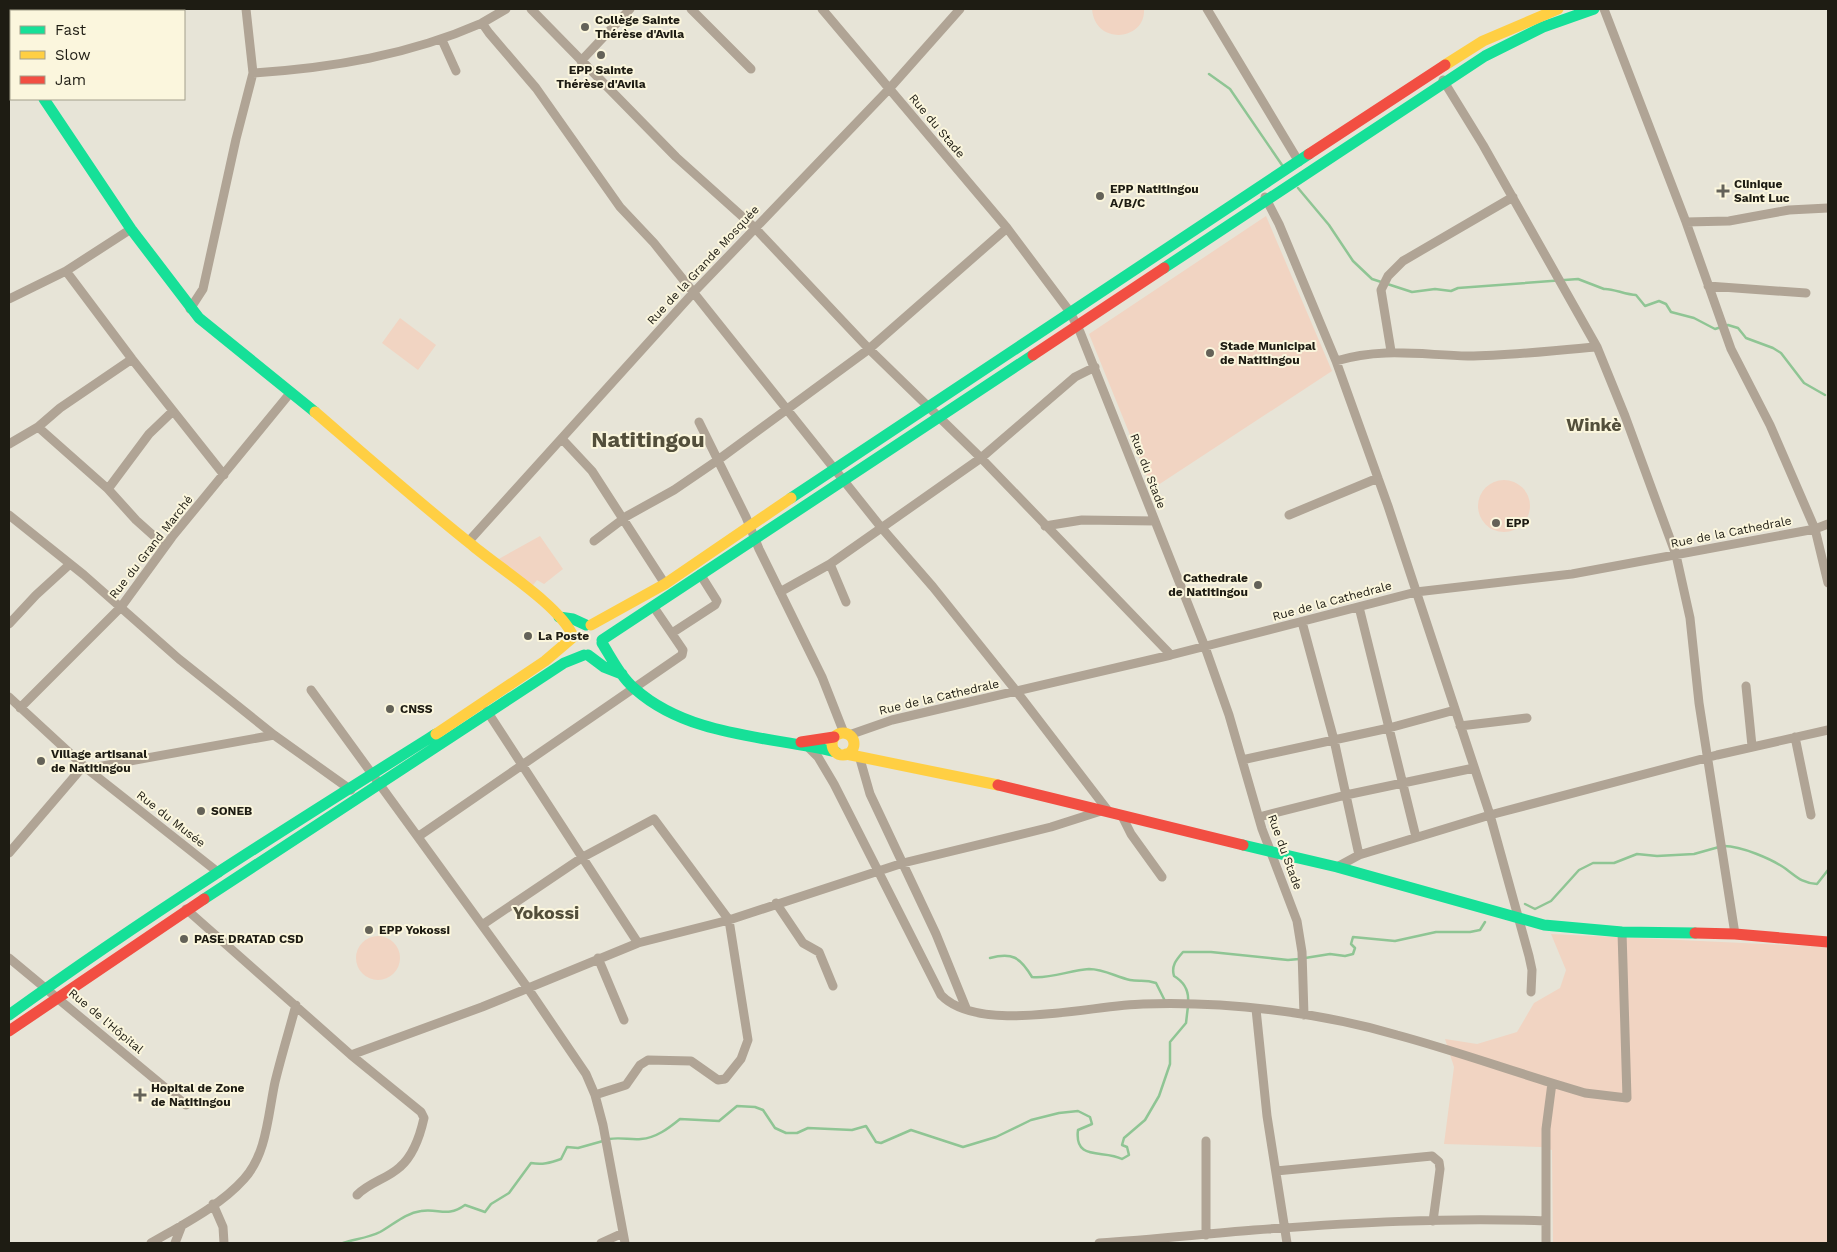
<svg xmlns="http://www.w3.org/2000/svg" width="1837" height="1252" viewBox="0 0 1837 1252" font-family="'Work Sans',sans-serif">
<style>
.green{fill:#f1d4c2}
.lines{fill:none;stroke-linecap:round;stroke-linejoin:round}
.stream{stroke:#8fc594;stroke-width:2.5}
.street{stroke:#b0a495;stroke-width:9}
.fast{stroke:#16e098;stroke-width:11}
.slow{stroke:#ffcf43;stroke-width:11}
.jam{stroke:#f24e42;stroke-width:11}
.poi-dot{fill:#646258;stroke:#fbf6dd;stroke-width:2}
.labels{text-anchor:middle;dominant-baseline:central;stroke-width:4;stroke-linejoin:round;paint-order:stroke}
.poi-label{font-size:12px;font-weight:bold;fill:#1e1c13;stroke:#fbf6dd;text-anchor:start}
.street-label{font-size:12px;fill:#1e1c13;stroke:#fbf6dd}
.district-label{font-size:18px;font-weight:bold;fill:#534f3b;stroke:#fbf6dd}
.town-label{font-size:22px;font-weight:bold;fill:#534f3b;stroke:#fbf6dd}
</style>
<rect width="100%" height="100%" fill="#e7e4d7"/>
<!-- green -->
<path class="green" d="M1092,9H1144C1146,41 1095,46 1092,9Z
M1266,216L1332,371L1152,489L1089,334Z
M400,318L436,345L418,370L382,343Z
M1478 506a26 26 0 1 1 52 0a26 26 0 1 1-52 0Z
M540,536L563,569L544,584L537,580L530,589L495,561Z
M1551,934L1828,947V1243H1553L1552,1150L1541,1147L1444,1144L1454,1067L1445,1039L1477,1044L1517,1032L1534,1003L1560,988L1566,970Z
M356 958a22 22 0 1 1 44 0a22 22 0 1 1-44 0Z"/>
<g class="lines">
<!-- stream -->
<path class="stream" d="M1209,74L1230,89L1282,165
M1298,188L1329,225L1353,261L1372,279L1412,292L1435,289L1451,291L1458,288L1578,279L1604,289C1612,288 1626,295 1636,295L1645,306L1659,301L1666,304L1671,312L1694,318L1715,329L1728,325L1738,328L1746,338L1773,348L1781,353L1804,383L1825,395
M1724,846C1741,846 1772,859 1786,869C1797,877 1802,883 1817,884L1828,870
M1525,904L1535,909L1551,901L1579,870L1593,863H1614L1637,854L1657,856L1694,854L1719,847
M990,958C1012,952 1020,957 1032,977C1051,979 1070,970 1089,969C1104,969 1116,977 1130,980C1140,982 1144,979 1156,983L1165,1001
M1305,958L1330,954L1345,956L1353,954L1355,948L1351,944L1353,937L1395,941L1436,932H1470L1480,930L1485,922
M1188,1002C1189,991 1184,982 1174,976C1171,966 1176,960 1183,952H1211L1288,960L1299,959
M609,1139C621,1137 630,1140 641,1139C656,1138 669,1128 680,1119L719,1121L737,1106L755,1107L763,1110L775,1128L786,1133H797L808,1128L852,1130L866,1126L876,1142L881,1143L911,1130L963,1147L996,1137L1031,1120L1059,1113L1078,1111L1090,1117L1092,1124L1078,1130C1074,1162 1104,1149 1122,1159L1129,1155L1127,1147L1122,1145L1124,1138L1145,1120L1159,1096L1170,1064V1042L1186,1023L1188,1006
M343,1243C355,1239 368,1238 380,1232C393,1225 405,1213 421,1211C439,1208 447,1218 465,1205L485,1212L491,1204L509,1193L531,1163C542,1165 550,1163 561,1159L567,1147L578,1148L603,1141"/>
<!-- street -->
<path class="street" d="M506,9L482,23L489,33L536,88L620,207L654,243L880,526L933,587L1017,692L1109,812
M531,9L676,157L754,227L869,349L981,458L1171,655
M691,9L751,69
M822,9L1007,228L1070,312L1080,332L1205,647L1229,715L1262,829L1297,921L1302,952L1304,1015
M1207,9L1299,162
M1604,9L1686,222L1731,349L1770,425L1815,529L1828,583
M442,40L456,71
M581,61L630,9
M253,73C332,68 409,55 482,23
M1443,80L1483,145L1597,347L1625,416L1676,555L1690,618L1699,703L1735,934
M1265,197L1279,224L1336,361L1388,506L1490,815L1529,956L1532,970L1531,992
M1686,222L1729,221L1789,210L1828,208
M66,271L132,359L224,475
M1708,286L1806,293
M9,299L66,271L131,229
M190,309L203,289L236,139L253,73L246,9
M1391,351L1381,290L1388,276L1403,261L1513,197
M1336,361C1383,347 1421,355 1468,356C1510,356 1554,350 1597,347
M699,422L746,517L759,549L822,677L844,733
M38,427L60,408L132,359
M563,440L592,471L665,584
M9,444L38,427L108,489L136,520L165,546
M108,489L149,434L173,411
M9,515L84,575L179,659L274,735L351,790
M1289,515L1378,478
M1045,526L1082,520L1155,521
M594,541L627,516L674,490L718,460L869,349L1007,228
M468,542L694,292L889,89L960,9
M830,564L846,602
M780,592L830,564L981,458L1075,377L1095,367
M1359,607L1416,837
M1302,622L1334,740L1359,855
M9,624L36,595L70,564
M672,633L715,605L717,601L700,574
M1746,686L1752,746
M311,690L527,987L586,1074L595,1095L603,1125L625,1243
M9,697L86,768L219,873
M20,708L121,607L172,537L291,392
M487,711L638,943
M1460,726L1527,718
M849,735L892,720L1171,655L1416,592L1572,574L1815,529L1828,524
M1795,737L1811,815
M808,747L818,757L834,784L941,995C979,1035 1092,1005 1143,1004C1224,1001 1319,1012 1397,1035C1449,1049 1500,1067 1552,1083L1546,1129V1243
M860,759L870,794L936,934L966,1008
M1242,760L1389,728L1455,710
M1122,816L1131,834L1162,877
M1259,817L1346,795L1474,768
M419,836L682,655L683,650L653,606
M9,853L80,770L274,735
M1337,867L1359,855L1490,815L1717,755L1828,730
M776,903L803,943L819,952L833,986
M186,909L351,1055L421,1112L424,1118C420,1136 414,1155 400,1167C387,1179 370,1182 357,1195
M482,925L583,857L654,819L729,920L748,1040L741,1059L725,1079L718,1080L691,1061L648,1060L640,1065L626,1085L595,1095
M9,958L186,1105
M598,958L624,1020
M1256,1009L1267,1116L1287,1243
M351,1055L482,1007L638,943L729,920L903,863L1051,827L1101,811
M1552,1083L1585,1093L1627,1098L1622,932
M1276,1171L1432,1156L1439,1162L1440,1169L1433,1221
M213,1204L223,1227L224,1243
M1206,1235V1141
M151,1243C182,1225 220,1206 244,1179C267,1154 268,1114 275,1082C281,1057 289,1031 296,1005
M175,1243L182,1225
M601,1243L623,1233
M1099,1243C1151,1240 1202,1234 1254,1230C1350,1223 1448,1217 1545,1221"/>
<!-- fast -->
<path class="fast" d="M44,99L131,229L199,318L315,412
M1164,268L1485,56L1543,27L1594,9
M791,498L1309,154
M559,617L573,619L586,625
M602,640L1033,355
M602,643C612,659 621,677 635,689C689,737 769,736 836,752
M588,655L604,667L622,674
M1243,845L1337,867L1544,925L1622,932L1695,933
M204,899L564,663L584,655
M9,1015C147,915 291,825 436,734"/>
<!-- slow -->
<path class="slow" d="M1445,65L1483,41L1558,9
M315,412C367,457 418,502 472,545C499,568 559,605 573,636
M591,625L665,584L791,498
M832 744a11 11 0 1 1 22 0a11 11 0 1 1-22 0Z
M436,734L545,661L572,638
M846,754L998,785"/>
<!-- jam -->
<path class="jam" d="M9,30L11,37
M1309,154L1445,65
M1033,355L1164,268
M801,742L834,737
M998,785L1243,845
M1695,933L1735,934L1828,942
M9,1031L204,899"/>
</g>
<!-- markers -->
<g class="poi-dot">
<circle cx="585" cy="27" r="5"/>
<circle cx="601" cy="55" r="5"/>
<path d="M1720.5 183.5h5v5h5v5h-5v5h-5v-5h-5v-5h5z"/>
<circle cx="1100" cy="196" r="5"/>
<circle cx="1210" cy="353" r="5"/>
<circle cx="1496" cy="523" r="5"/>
<circle cx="1258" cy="585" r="5"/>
<circle cx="528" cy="636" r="5"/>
<circle cx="390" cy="709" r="5"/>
<circle cx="41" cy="761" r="5"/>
<circle cx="201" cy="811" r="5"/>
<circle cx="369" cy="930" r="5"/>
<circle cx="184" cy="939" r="5"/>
<path d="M137.5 1087.5h5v5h5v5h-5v5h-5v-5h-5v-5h5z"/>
</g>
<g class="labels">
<!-- poi labels -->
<g class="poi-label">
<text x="595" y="20">Collège Sainte<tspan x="595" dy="14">Thérèse d'Avila</tspan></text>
<text x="601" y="70" text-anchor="middle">EPP Sainte<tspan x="601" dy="14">Thérèse d'Avila</tspan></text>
<text x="1734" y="184">Clinique<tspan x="1734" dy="14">Saint Luc</tspan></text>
<text x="1110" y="189">EPP Natitingou<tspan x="1110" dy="14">A/B/C</tspan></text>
<text x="1220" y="346">Stade Municipal<tspan x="1220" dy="14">de Natitingou</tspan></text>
<text x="1506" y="523">EPP</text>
<text x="1248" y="578" text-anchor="end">Cathedrale<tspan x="1248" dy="14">de Natitingou</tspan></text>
<text x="538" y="636">La Poste</text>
<text x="400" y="709">CNSS</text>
<text x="51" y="754">Village artisanal<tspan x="51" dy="14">de Natitingou</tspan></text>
<text x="211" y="811">SONEB</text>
<text x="379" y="930">EPP Yokossi</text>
<text x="194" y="939">PASE DRATAD CSD</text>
<text x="151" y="1088">Hopital de Zone<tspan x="151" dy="14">de Natitingou</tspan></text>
</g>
<!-- street labels -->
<g class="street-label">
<text transform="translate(937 126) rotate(50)">Rue du Stade</text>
<text transform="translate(703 265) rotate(-47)">Rue de la Grande Mosquée</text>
<text transform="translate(1148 471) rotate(69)">Rue du Stade</text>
<text transform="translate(1731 532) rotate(-11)">Rue de la Cathedrale</text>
<text transform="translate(151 547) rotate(-52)">Rue du Grand Marché</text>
<text transform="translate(1332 601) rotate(-15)">Rue de la Cathedrale</text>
<text transform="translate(939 697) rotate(-13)">Rue de la Cathedrale</text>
<text transform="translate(171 819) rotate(38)">Rue du Musée</text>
<text transform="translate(1285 852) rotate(70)">Rue du Stade</text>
<text transform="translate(106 1021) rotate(40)">Rue de l'Hôpital</text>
</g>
<!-- district labels -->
<g class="district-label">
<text x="1594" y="424">Winkè</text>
<text x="546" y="912">Yokossi</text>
</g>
<!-- town labels -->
<g class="town-label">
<text x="648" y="439">Natitingou</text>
</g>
</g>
<!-- border -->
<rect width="1837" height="1252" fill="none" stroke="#1e1c13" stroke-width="20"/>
<!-- legend -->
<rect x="10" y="10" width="175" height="90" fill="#fbf6dd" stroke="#a39f8c"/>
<rect x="20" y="26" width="25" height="8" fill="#16e098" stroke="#a39f8c"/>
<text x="55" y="35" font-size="15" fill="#1e1c13">Fast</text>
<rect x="20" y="51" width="25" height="8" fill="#ffcf43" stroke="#a39f8c"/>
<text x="55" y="60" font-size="15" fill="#1e1c13">Slow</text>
<rect x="20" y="76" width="25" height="8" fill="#f24e42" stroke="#a39f8c"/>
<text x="55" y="85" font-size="15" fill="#1e1c13">Jam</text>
</svg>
